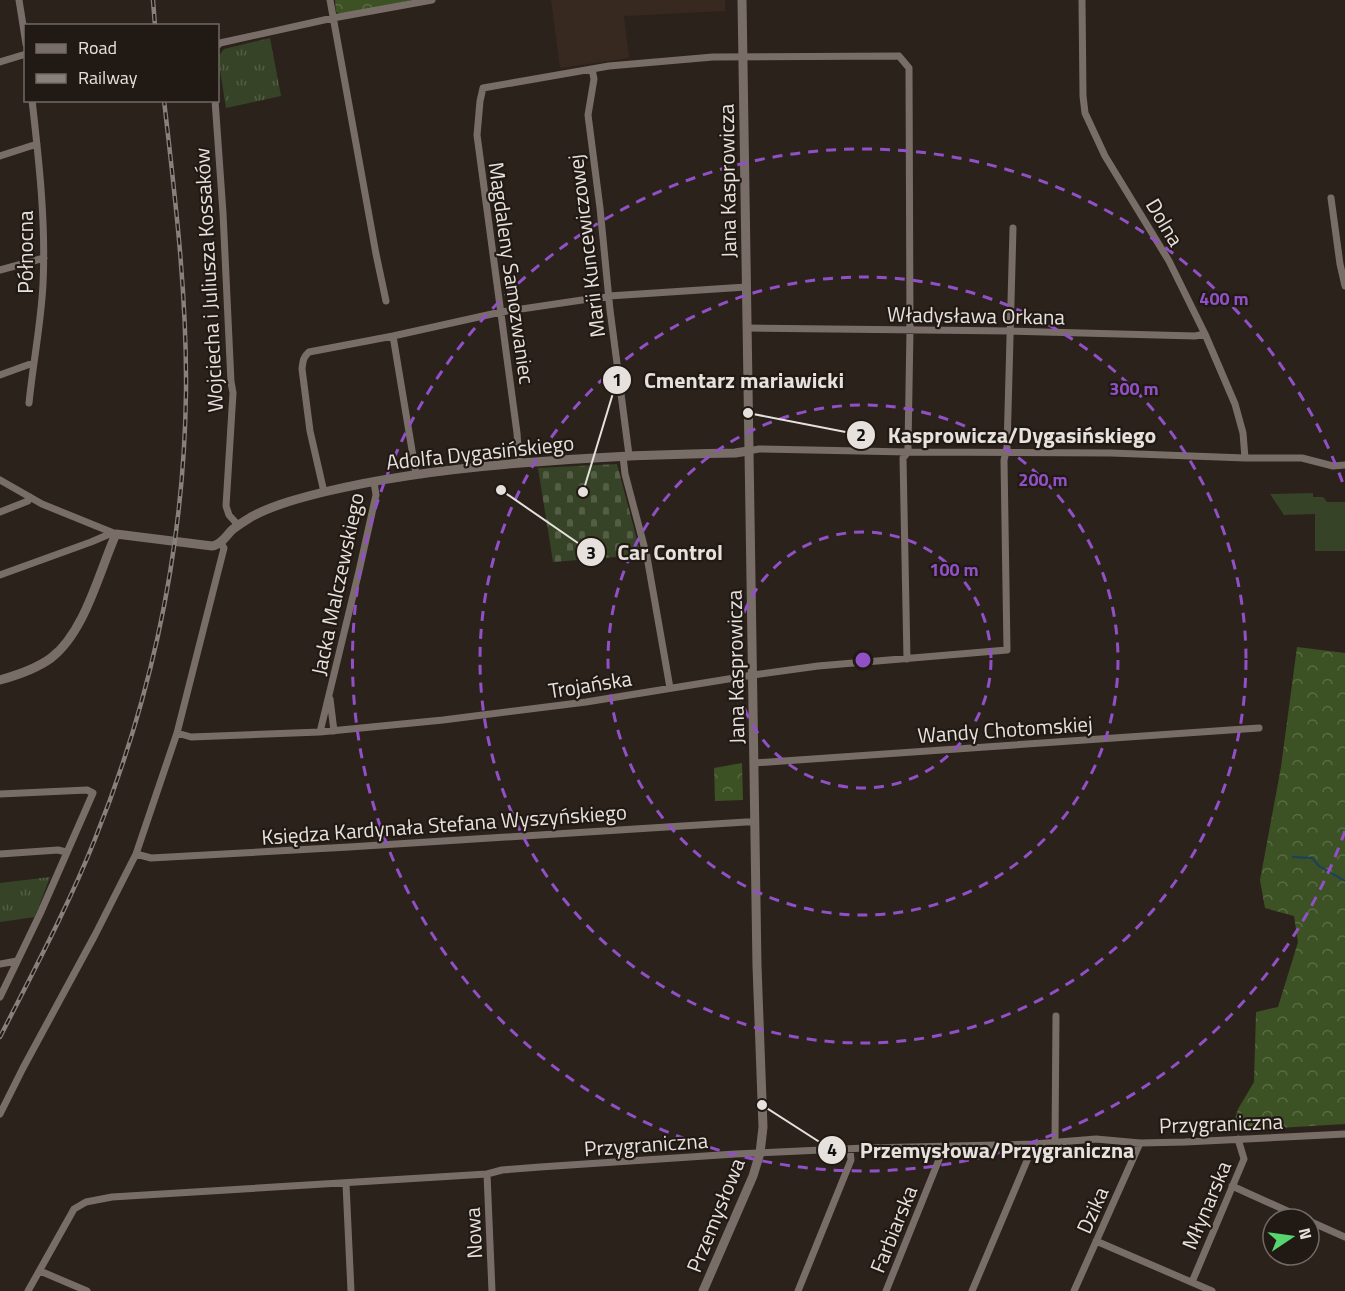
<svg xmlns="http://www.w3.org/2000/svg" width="1345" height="1291" viewBox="0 0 1345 1291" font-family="'Titillium Web',sans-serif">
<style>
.built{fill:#382920}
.grass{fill:url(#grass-tufts)}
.forest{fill:url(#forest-crowns)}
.cemetery{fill:url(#cemetery-stones)}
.park{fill:#364326}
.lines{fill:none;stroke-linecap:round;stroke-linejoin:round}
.stream{stroke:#193f61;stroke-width:2}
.minor{stroke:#796e67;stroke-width:7}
.tertiary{stroke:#796e67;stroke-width:9}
.rail-casing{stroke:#88807b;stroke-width:4.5}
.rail{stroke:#211913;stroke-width:2;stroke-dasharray:7;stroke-linecap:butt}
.ring{fill:none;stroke:#9150c5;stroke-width:3;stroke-dasharray:10 8}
.labels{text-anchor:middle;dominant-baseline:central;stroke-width:4.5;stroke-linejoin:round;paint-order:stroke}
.street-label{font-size:21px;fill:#e7e1dd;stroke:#211913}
.centre{fill:#9150c5;stroke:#211913;stroke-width:3}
.ring-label{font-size:18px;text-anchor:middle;font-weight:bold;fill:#9150c5;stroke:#211913;stroke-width:4.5;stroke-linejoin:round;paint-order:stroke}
.leader{fill:none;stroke:#e7e1dd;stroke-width:2}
.callout-dot{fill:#e7e1dd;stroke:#211913;stroke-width:2}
.mark-label{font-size:18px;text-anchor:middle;font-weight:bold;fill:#111}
.callout-label{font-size:22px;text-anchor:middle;font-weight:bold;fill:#e7e1dd;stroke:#211913;stroke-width:4.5;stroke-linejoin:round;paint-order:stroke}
</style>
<defs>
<pattern id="grass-tufts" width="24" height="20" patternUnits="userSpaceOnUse" patternTransform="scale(1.5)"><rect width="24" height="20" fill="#364326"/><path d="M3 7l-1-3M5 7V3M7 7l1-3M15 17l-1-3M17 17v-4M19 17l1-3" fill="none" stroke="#535e45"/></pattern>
<pattern id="forest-crowns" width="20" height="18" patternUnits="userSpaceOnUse" patternTransform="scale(1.5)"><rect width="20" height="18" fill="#3d5224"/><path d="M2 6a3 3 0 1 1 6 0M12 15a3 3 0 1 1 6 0" fill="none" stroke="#596b43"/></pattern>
<pattern id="cemetery-stones" width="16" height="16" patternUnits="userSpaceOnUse" patternTransform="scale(1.5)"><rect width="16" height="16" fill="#364326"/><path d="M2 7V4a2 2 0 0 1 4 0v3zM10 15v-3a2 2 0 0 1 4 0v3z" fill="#535e45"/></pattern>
</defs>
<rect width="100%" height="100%" fill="#2b221c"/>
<!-- built -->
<path class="built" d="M551,0H725V11L624,16L629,58L560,68Z"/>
<!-- grass -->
<path class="grass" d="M270,38L281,96L226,108L218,57L224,49Z
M50,877L35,917L0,922V883Z"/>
<!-- forest -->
<path class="forest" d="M335,0H413L341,14L336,12Z
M1297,647L1345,653V1124L1231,1131L1238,1109L1254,1082L1256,1012L1278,1007L1298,942L1294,916L1265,908L1260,880L1281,767Z
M742,763L743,800L715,801L714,768Z"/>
<!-- cemetery -->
<path class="cemetery" d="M617,464L641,555L553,562L538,468Z"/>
<!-- park -->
<path class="park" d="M1313,493V497H1323L1327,502H1345V551H1315V514L1284,515L1270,494Z"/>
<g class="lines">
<!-- stream -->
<path class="stream" d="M1293,857L1312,858L1319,866L1345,881"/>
<!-- minor -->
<path class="minor" d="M19,0L26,44
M330,0L376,254L386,301
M1082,0L1083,96L1085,113L1105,156L1169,261L1205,334L1235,404L1243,433L1245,458
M218,45L220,43L333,18L432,0
M0,62L26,54
M592,69L594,79L588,115L600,208L610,310L629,455
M215,100L223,213L231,382L233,393L226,506L229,515L238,525
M0,156L37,144
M1331,198L1340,264L1345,286
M0,270L44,258
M747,328L1011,331L1195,336L1205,334
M393,336L416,474
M0,375L33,363
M29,403C33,363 41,324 43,284C46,223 39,161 32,100
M748,451L759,449L908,452L1111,453L1245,458H1302L1333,466L1345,465
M623,456L625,474L647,557L670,688
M519,462L517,433L477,135L480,101L483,88L609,66L713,57L899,56L909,68L910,330L908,446V452L903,458L907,659
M0,480L42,504L116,534
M324,492L310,431L302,369C303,361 303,357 309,352L393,336L501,312L609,296L746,287
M0,512L28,501L30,497
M0,575L91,542L112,533
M330,699L334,731
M320,732L359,571L376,495L374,482
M177,733L191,737L320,732L443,720L586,702L753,675L818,666L1007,650L1004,460L1007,448L1013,228
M754,763L1259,728
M0,794L87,790L93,793L40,914L0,997
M0,854L58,850L66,852
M136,854L151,858L349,847L746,822H755
M0,964L17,961
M0,1114L23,1068L95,935L136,854L177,733L224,548L220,542
M1055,1142L1056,1016
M487,1174L492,1291
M346,1184L351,1291
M1232,1186L1305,1219
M1309,1221L1345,1237
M1096,1241L1212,1291
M40,1271L87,1291
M1192,1282L1244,1159L1238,1139
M28,1291L74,1209L86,1202L112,1197L487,1174L502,1170L540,1167L735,1154L865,1148L1034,1144L1096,1139L1140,1143L1185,1142L1345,1134
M798,1291L851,1160L850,1149
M886,1291L940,1157L946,1146
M972,1291L1034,1144
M1074,1291L1140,1143"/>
<!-- tertiary -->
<path class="tertiary" d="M0,680C18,675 36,669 51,658C85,632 99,572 116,534L212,546C221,545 226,536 232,530C238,525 245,521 251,517C273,505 300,498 324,492C398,474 473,466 549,461C611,456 672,454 735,453L748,451
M703,1291L753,1176L760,1153L763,1127L757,966L742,0"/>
<defs>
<path id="rail" d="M153,0L155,26
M0,1037C33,972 68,907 95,839C152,697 184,545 186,392C187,294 175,197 164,100"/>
</defs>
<!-- rail casing -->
<use href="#rail" class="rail-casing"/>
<!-- rail -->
<use href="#rail" class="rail"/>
</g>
<!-- distance rings -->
<g class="ring">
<circle cx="863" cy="660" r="128"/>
<circle cx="863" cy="660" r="255"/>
<circle cx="863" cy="660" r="383"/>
<path d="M1345 831A511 511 0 1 1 1345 489"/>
</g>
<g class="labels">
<!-- street labels -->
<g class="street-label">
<text transform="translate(727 181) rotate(-91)">Jana Kasprowicza</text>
<text transform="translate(1165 222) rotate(59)">Dolna</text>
<text transform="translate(586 246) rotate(-97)">Marii Kuncewiczowej</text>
<text transform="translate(25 252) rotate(-90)">Północna</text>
<text transform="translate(512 273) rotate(82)">Magdaleny Samozwaniec</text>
<text transform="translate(208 280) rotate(-93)">Wojciecha i Juliusza Kossaków</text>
<text transform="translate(976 315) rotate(1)">Władysława Orkana</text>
<text transform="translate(480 452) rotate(-6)">Adolfa Dygasińskiego</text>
<text transform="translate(337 584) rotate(-78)">Jacka Malczewskiego</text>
<text transform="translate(735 667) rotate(-91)">Jana Kasprowicza</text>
<text transform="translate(590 684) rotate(-9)">Trojańska</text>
<text transform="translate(1005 729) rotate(-4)">Wandy Chotomskiej</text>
<text transform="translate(444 824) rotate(-4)">Księdza Kardynała Stefana Wyszyńskiego</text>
<text transform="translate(1221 1123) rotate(-2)">Przygraniczna</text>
<text transform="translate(646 1144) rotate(-4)">Przygraniczna</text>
<text transform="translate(1206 1205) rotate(-67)">Młynarska</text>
<text transform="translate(1092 1210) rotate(-66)">Dzika</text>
<text transform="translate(715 1215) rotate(-68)">Przemysłowa</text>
<text transform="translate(893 1229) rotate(-68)">Farbiarska</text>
<text transform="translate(473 1233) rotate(-93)">Nowa</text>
</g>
</g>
<circle cx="863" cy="660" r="9" class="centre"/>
<g class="ring-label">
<text x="1224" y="305">400 m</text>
<text x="1134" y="395">300 m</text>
<text x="1043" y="486">200 m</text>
<text x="954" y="576">100 m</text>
</g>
<!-- callouts -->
<path class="leader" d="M583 492L617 380M748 413L861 435M501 490L591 552M762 1105L832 1150"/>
<g class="callout-dot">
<circle cx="583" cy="492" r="6"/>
<circle cx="748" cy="413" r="6"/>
<circle cx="501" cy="490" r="6"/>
<circle cx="762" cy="1105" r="6"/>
<circle cx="617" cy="380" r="15"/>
<circle cx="861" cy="435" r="15"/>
<circle cx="591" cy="552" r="15"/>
<circle cx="832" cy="1150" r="15"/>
</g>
<g class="mark-label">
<text x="617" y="386">1</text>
<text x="861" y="441">2</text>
<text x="591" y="559">3</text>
<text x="832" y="1156">4</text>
</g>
<g class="callout-label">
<text x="744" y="388">Cmentarz mariawicki</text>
<text x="1022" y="443">Kasprowicza/Dygasińskiego</text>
<text x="670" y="560">Car Control</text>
<text x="997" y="1158">Przemysłowa/Przygraniczna</text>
</g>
<!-- legend -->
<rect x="24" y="24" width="195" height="78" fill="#211913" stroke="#706964" stroke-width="1.5"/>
<rect x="36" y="44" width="30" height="9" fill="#796e67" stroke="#706964" stroke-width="1.5"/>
<text x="78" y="54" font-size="18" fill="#e7e1dd">Road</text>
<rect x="36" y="74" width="30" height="9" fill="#88807b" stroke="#706964" stroke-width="1.5"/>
<text x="78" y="84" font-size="18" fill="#e7e1dd">Railway</text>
<!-- north arrow -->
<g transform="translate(1291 1237) rotate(77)"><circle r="28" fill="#211913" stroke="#706964" stroke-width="1.5"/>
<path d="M0-4.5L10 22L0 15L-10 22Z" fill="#57d670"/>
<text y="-9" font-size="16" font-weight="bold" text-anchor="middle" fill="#e7e1dd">N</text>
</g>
</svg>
